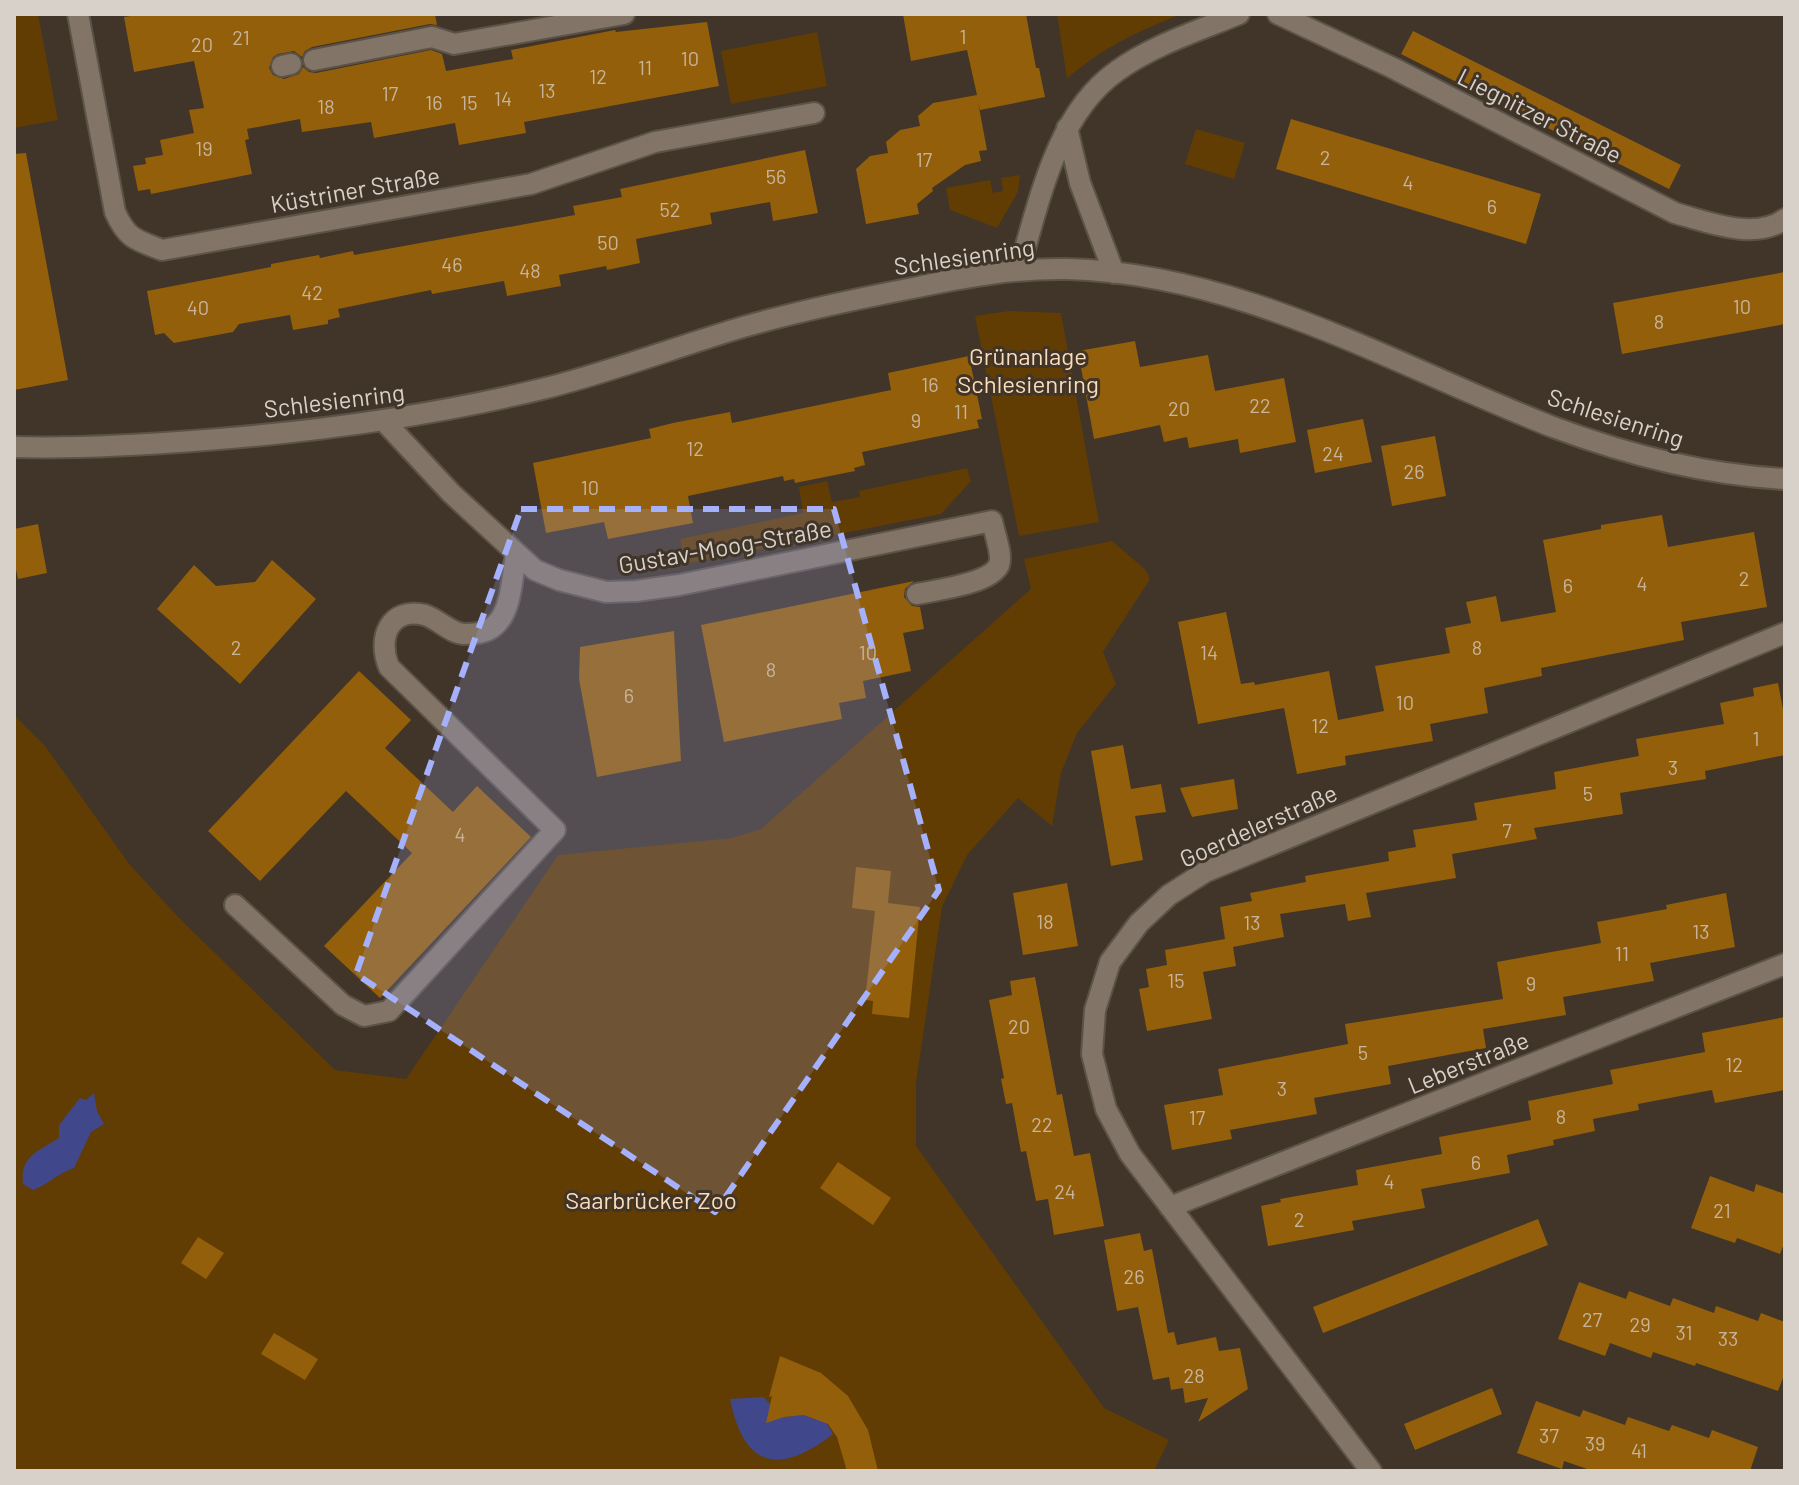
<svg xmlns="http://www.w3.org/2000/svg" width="1799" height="1485" viewBox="0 0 1799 1485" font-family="Barlow,sans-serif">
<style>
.green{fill:#613d04}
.water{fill:#41478b}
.building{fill:#935f0b}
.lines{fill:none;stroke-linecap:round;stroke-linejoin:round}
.minor-casing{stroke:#5c5348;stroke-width:24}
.minor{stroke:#827567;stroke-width:20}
.marked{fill:#a5b1fc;fill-opacity:0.2;stroke:#a5b1fc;stroke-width:6;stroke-dasharray:16 10;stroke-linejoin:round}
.labels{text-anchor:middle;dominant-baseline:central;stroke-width:6;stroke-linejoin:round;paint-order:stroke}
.number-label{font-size:20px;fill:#c7b49a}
.street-label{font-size:24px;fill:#d8d1c9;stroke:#403528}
.park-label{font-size:24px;fill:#fbddbb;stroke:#403528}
</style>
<rect width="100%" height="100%" fill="#403528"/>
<!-- green -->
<path class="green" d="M14,14H38L58,120L14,128Z
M1057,14H1181C1139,31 1101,48 1067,79Z
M817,32L827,86L731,104L721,51Z
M1196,129L1245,143L1234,179L1185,164Z
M1020,175L1018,192L997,228L950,210L946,188L990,180L993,193L1003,191L1001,178Z
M1009,311L1061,313L1099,522L1019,536L975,316Z
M967,468L971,481L941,514L685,564L680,539L803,513L799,487L827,481L832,502L860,497L859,491Z
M1112,541L1146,570L1150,579L1103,652L1116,684L1077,733L1061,773L1052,826L1018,798L967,855L942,907L916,1083V1146L1104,1408L1169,1440L1154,1471H14V715L45,746L130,865L181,920L335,1070L406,1079L558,855L732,838L761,829L1031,589L1024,559Z"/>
<!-- water -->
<path class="water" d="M94,1093L97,1111L104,1124L91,1132L74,1168C58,1173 49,1184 33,1190L23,1184C20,1156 37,1152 59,1138V1125L80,1098L86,1100Z
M763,1397L784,1417L804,1415L817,1420L823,1417L833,1434C779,1476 744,1468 730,1399Z"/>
<!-- building -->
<path class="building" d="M144,14H435L437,25L430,24L312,47L305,51L302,57L294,51L278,54L273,57L269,68L273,75L284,79L299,74L303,67L309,72L316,73L431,50L442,54L446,71L513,59L511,50L615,30L616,32L707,22L719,86L524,122L526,133L459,145L455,123L374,138L371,122L302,132L300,119L247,129L249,139L245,140L252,174L151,194L150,189L138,191L133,166L146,164L145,158L163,155L160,140L194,133L189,110L204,108L194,61L134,72L124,17Z
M903,14H1026L1036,68H1039L1045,97L980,110L978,102L987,150L979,151L981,161L965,165L932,188L933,191L917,204L919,214L866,224L856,169L870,156L888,153L886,142L900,130L920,126L918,116L933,103L977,95L967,50L911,61Z
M1413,31L1681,165L1669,189L1401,54Z
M1291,119L1541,194L1526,244L1276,169Z
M805,150L818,213L773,221L770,202L710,213L712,224L636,239L640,263L607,270L606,266L559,275L561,286L507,296L504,281L432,294L431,290L338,309L340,317L328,320V324L293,330L290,315L239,324L233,332L174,343L164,333L155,335L147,291L271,267V264L319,255L320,258L353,251L354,255L575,215L573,206L622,197L620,189Z
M26,153L68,380L14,390V154Z
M1785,272V324L1622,354L1613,303Z
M1135,341L1140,367L1208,355L1215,391L1284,378L1296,442L1240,453L1238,439L1189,448L1187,437L1164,442L1160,425L1094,439L1078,351Z
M969,356L982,419L977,420L979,428L862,452L865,465L854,468L855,471L795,483L794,479L784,481L783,476L688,496L693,523L608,539L604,522L546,533L533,463L651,438L649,429L673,423L730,412L732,423L891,390L888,373Z
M1363,419L1372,462L1315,473L1307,430Z
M1435,436L1446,496L1392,506L1381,446Z
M1662,515L1668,547L1754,532L1767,607L1681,622L1684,640L1541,668L1542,676L1484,688L1488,713L1430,724L1433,741L1345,756L1346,765L1297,774L1284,708L1198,724L1178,622L1226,612L1241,684L1254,682L1255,685L1329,671L1338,720L1384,711L1375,666L1450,653L1445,628L1471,623L1466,602L1496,596L1501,622L1556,612L1543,540L1601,529V525Z
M38,524L47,573L18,579L14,560V529Z
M272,560L316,599L240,684L157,609L194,565L216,586L235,584L255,582Z
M914,581L905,589L904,597L912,606L920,607L924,629L903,633L911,671L863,681L866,698L839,703L842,719L724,742L701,625Z
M674,631L681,761L597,777L579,679L580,647Z
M359,671L411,720L385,748L453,812L477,786L531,837L380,998L324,946L412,853L346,791L260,881L208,831Z
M1778,683L1785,720V755L1705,771L1706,779L1620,793L1623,814L1534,828L1537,839L1452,854L1456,878L1366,893L1371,917L1348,921L1345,904L1280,914L1284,937L1233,947L1236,966L1203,972L1212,1019L1147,1031L1139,989L1149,987L1146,969L1167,965L1165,950L1225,939L1220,907L1252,901L1250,893L1306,882L1305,876L1389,861L1388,852L1416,847L1413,830L1477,820L1474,803L1556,789L1554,772L1639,756L1636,739L1724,724L1720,703L1754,696L1753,688Z
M1123,745L1131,789L1161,784L1166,812L1135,816L1143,860L1111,866L1091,751Z
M1234,779L1238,809L1192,817L1180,788Z
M856,867L891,871L888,903L920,907L909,1018L872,1014L873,1001L865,1000L875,911L852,908Z
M1067,883L1078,946L1023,955L1013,893Z
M1726,893L1735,947L1650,963L1654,981L1563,997L1566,1015L1483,1029L1486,1048L1388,1066L1391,1084L1314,1098L1317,1114L1230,1130L1232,1139L1172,1150L1164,1105L1223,1095L1218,1069L1348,1044L1345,1024L1503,999L1497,962L1601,943L1597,922L1667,909L1666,905Z
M1035,977L1057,1095L1062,1094L1074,1156L1090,1153L1104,1226L1054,1235L1048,1199L1036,1201L1026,1151L1021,1152L1012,1103L1006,1104L1001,1079L1004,1078L989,1000L1012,995L1010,981Z
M1785,1017V1090L1715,1103L1712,1090L1638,1104L1639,1110L1593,1119L1595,1131L1553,1140L1554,1145L1507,1155L1510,1173L1421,1189L1425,1208L1352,1221L1354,1230L1268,1246L1261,1206L1281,1202L1280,1199L1358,1185L1356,1170L1442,1154L1439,1137L1531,1120L1528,1101L1613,1084L1610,1070L1705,1052L1702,1033Z
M838,1162L891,1198L873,1225L820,1188Z
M1710,1176L1754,1192L1756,1184L1785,1194V1241L1780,1254L1737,1238L1735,1243L1691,1228Z
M1538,1219L1548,1245L1323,1333L1313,1307Z
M1140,1233L1144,1251L1152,1249L1168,1333L1174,1332L1177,1345L1216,1337L1219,1351L1240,1348L1248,1389L1198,1422L1208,1398L1185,1403L1183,1388L1171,1390L1169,1377L1153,1380L1138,1307L1117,1311L1104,1240Z
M198,1237L224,1253L206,1279L181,1263Z
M1579,1282L1626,1299L1629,1291L1670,1306L1673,1298L1714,1313L1716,1306L1758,1321L1761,1313L1785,1322V1373L1778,1391L1696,1363L1695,1366L1653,1352L1651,1358L1610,1343L1605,1356L1558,1339Z
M274,1333L318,1359L305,1380L261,1354Z
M780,1356L821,1373L848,1396L868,1430L878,1471H847L837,1437L828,1424L804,1415L784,1417L766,1423L772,1396L769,1397Z
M1492,1388L1502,1414L1415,1450L1404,1424Z
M1536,1401L1580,1417L1583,1410L1625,1425L1628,1417L1669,1431L1672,1425L1709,1438L1712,1430L1758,1447L1750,1471H1593L1564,1461L1562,1469L1517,1453Z"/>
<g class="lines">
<defs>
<path id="minor" d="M78,14L115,212C127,239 136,240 162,250L531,184L655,142L814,113
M1278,14L1393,68L1675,213C1708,222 1755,241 1785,219
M314,60L432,37L454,44L624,14
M282,66L291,64
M1067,128L1080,183L1114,273
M1019,270C1039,202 1056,114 1117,71C1153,45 1198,31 1239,14
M384,421L451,493L535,570L559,580L606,592L636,591L679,585L992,521C994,532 1003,555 999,565C990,584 936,590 917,594
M14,447C78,449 142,445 206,440C323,431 437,415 550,387C616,370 679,346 743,327C799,311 856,299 913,288C964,277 1015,268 1067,269C1240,273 1396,366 1553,427C1628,455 1706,475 1785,479
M235,905L343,1005L364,1016L389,1011L555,830L389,667C377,639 389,606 425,615C438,619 450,633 464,634C474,634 487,633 494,626C512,612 512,576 516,555
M1170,1207L1785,964
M1371,1471L1130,1154L1106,1109L1092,1054L1095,1010L1110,962L1139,923L1169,895L1205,872L1785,633"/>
</defs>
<!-- minor casing -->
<use href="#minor" class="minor-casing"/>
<!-- minor -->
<use href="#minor" class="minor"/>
</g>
<!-- marked area -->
<path class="marked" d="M521,509H834L939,890L715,1212L356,974Z"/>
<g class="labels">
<!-- number labels -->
<g class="number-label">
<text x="963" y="36">1</text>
<text x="241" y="37">21</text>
<text x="202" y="44">20</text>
<text x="690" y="58">10</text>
<text x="645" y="67">11</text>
<text x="598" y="76">12</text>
<text x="547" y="90">13</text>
<text x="390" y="93">17</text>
<text x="503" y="98">14</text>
<text x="434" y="102">16</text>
<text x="469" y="102">15</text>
<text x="326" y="106">18</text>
<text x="204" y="148">19</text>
<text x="1325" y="157">2</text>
<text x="924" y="159">17</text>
<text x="776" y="176">56</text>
<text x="1408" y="182">4</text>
<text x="1492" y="206">6</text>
<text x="670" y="209">52</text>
<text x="608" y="242">50</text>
<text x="452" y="264">46</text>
<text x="530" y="270">48</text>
<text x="312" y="292">42</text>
<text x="1742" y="306">10</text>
<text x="198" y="307">40</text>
<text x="1659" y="321">8</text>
<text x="930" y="384">16</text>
<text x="1260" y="405">22</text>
<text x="1179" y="408">20</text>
<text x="961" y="411">11</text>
<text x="916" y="420">9</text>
<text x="695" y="448">12</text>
<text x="1333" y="453">24</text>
<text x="1414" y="471">26</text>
<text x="590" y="487">10</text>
<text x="1744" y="578">2</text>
<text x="1642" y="583">4</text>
<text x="1568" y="585">6</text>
<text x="236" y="647">2</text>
<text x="1477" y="647">8</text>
<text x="868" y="652">10</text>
<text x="1209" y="652">14</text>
<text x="771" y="669">8</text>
<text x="629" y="695">6</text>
<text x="1405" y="702">10</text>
<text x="1320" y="725">12</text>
<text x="1756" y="738">1</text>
<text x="1673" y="767">3</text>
<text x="1588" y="793">5</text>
<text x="1507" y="830">7</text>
<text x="460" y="834">4</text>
<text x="1045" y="921">18</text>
<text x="1252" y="922">13</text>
<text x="1701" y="931">13</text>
<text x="1622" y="953">11</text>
<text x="1176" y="980">15</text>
<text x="1531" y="983">9</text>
<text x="1019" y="1026">20</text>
<text x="1363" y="1052">5</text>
<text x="1734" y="1064">12</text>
<text x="1282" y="1088">3</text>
<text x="1561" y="1116">8</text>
<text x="1197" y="1117">17</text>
<text x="1042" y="1124">22</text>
<text x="1476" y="1162">6</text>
<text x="1389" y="1181">4</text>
<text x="1065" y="1191">24</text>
<text x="1722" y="1210">21</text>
<text x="1299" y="1219">2</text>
<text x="1134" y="1276">26</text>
<text x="1592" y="1319">27</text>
<text x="1640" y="1324">29</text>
<text x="1684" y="1332">31</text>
<text x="1728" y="1338">33</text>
<text x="1194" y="1375">28</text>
<text x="1549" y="1435">37</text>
<text x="1595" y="1443">39</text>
<text x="1639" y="1450">41</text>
</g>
<!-- street labels -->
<g class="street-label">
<text transform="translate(1540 115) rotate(27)">Liegnitzer Straße</text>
<text transform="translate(355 189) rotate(-10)">Küstriner Straße</text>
<text transform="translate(964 256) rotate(-8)">Schlesienring</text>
<text transform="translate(334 400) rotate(-7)">Schlesienring</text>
<text transform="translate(1616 417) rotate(18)">Schlesienring</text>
<text transform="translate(725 546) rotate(-10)">Gustav-Moog-Straße</text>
<text transform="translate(1258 825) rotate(-24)">Goerdelerstraße</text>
<text transform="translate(1468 1062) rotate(-22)">Leberstraße</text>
</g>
<!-- park labels -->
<g class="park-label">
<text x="1028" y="355">Grünanlage<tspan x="1028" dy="28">Schlesienring</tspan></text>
<text x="651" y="1199">Saarbrücker Zoo</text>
</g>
</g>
<!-- border -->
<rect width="1799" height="1485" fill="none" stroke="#d8d1c9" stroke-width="32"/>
</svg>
